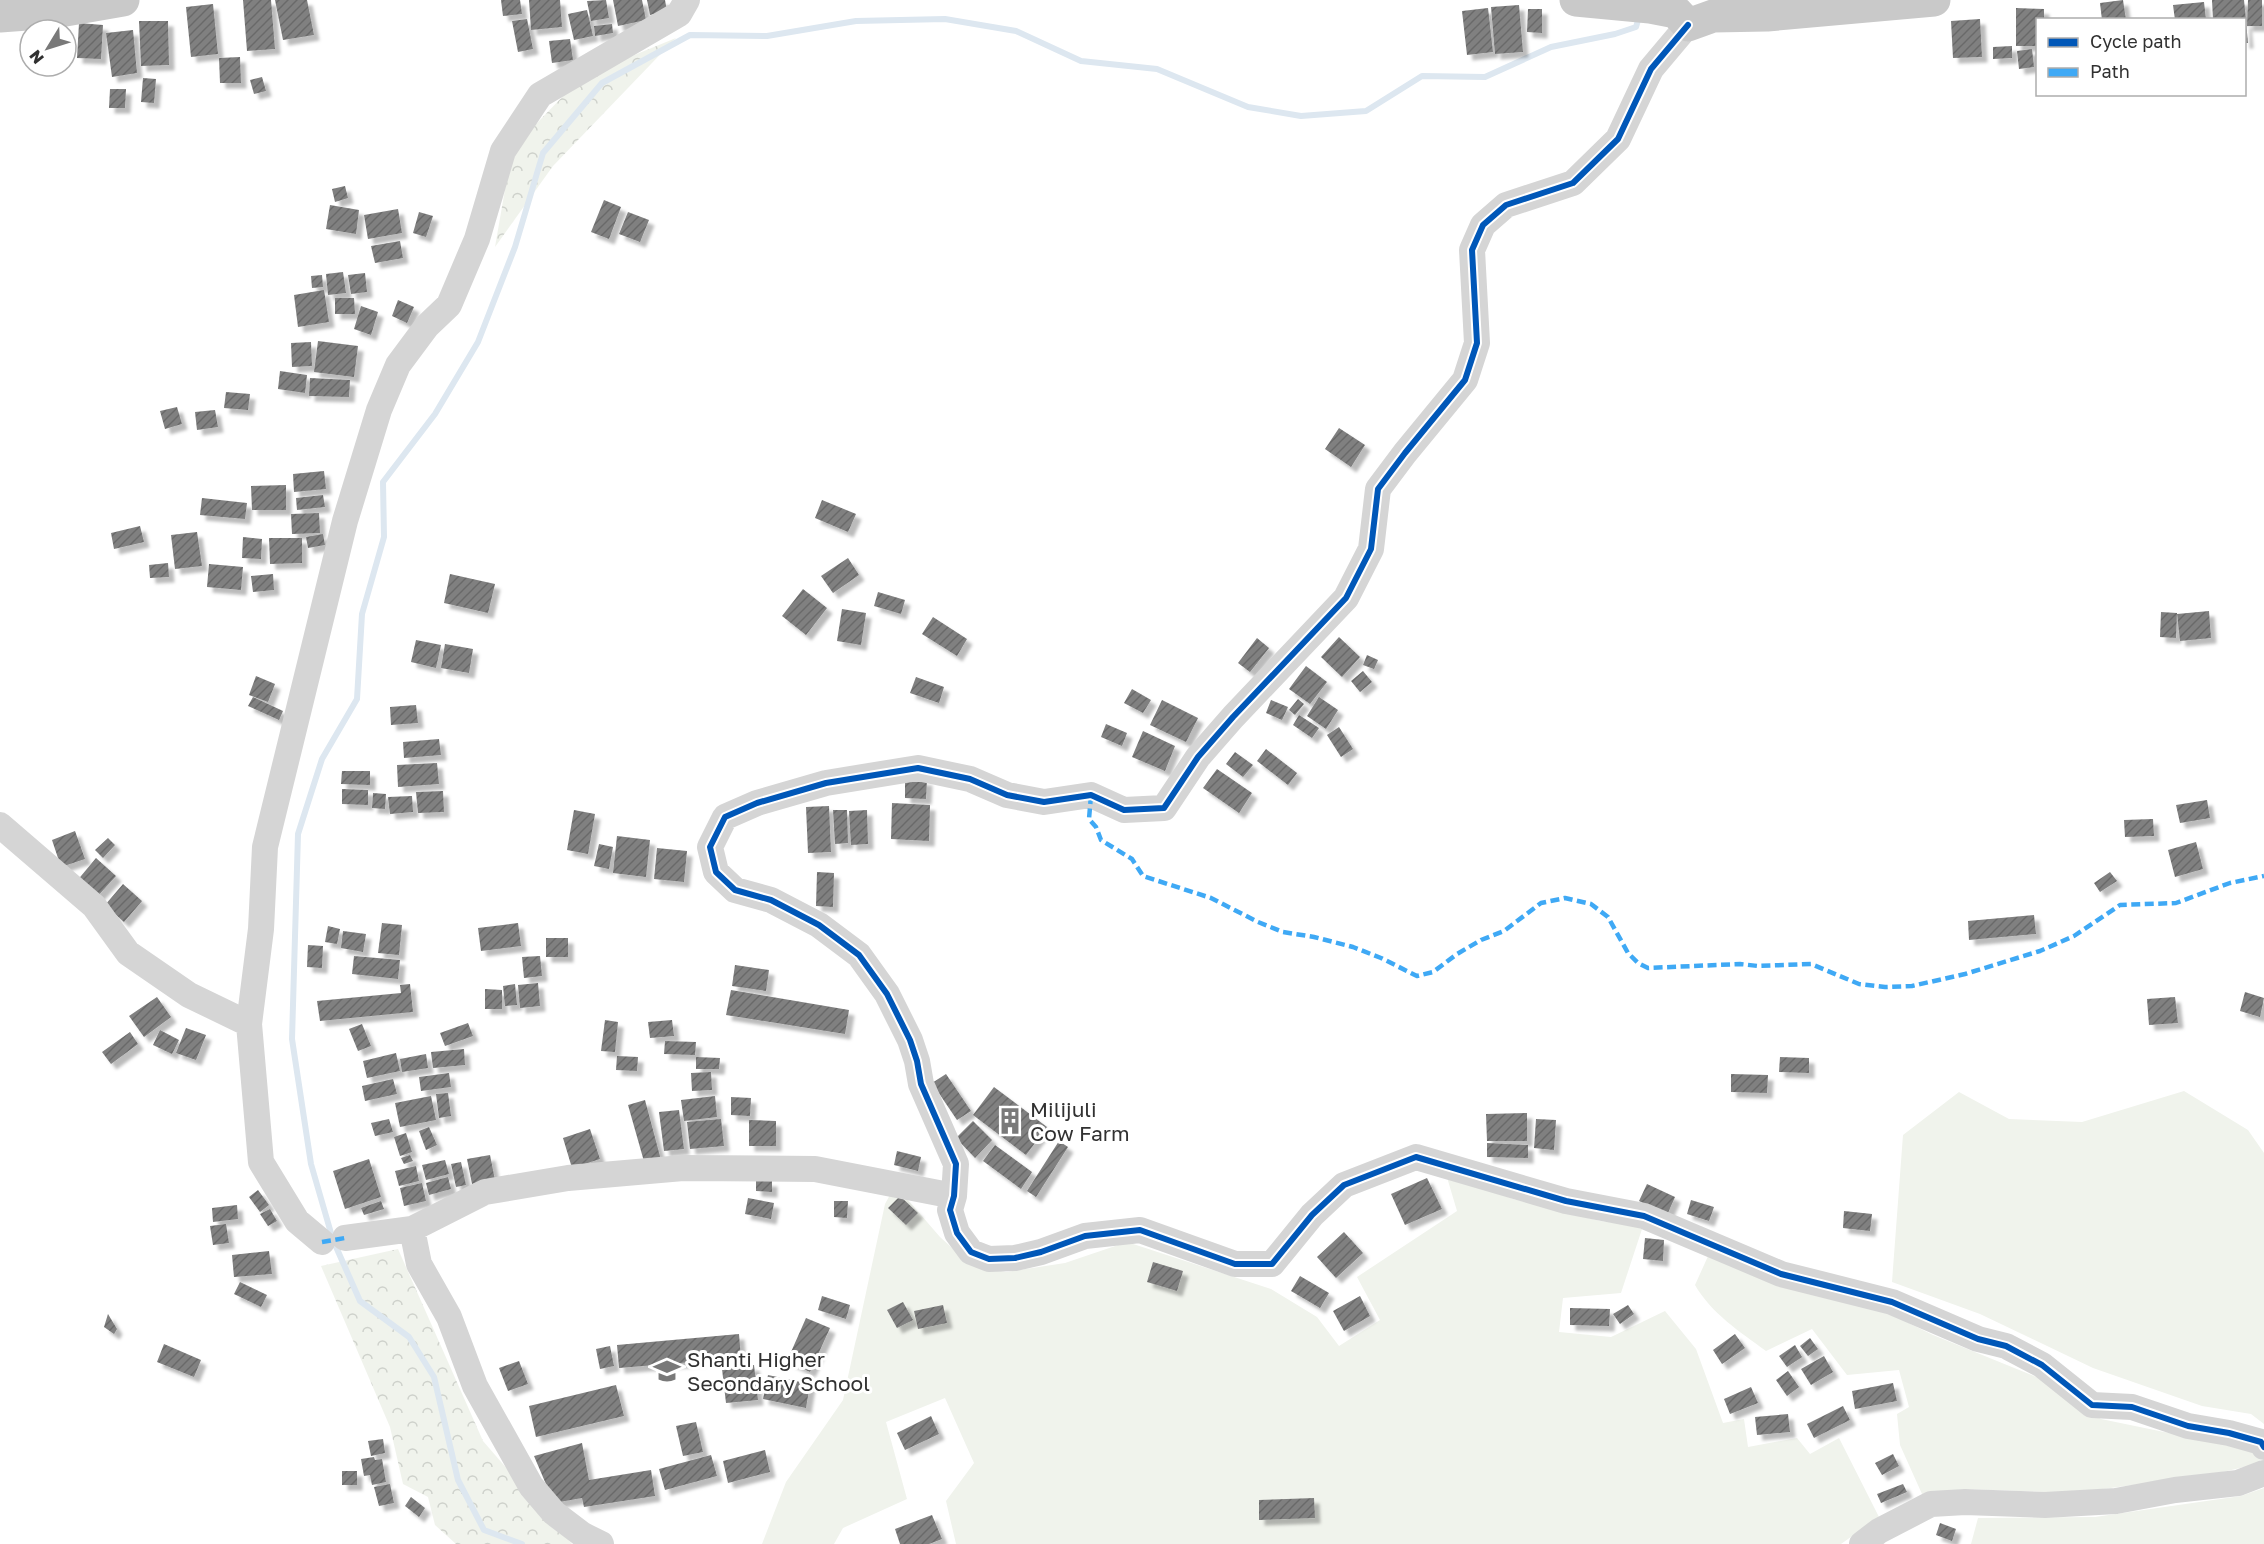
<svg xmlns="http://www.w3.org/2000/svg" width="2264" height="1544" viewBox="0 0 2264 1544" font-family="'Golos Text',sans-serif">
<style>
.green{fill:#f0f3ec}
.forest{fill:url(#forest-crowns)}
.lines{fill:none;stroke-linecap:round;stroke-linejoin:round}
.stream{stroke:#dde7f0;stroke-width:6}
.building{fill:url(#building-hatch);filter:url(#shadow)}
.minor{stroke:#d5d5d5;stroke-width:26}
.major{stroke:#c9c9c9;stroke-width:33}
.quiet{stroke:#3fa9f5;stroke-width:4.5;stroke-dasharray:9 4.5;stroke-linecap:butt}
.cycleway-casing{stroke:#fff;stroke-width:10}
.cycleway{stroke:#0057b8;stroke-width:6}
.labels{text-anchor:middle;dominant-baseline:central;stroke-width:6;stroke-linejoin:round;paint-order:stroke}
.poi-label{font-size:21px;fill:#313131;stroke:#fff;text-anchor:start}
</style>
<defs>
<pattern id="forest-crowns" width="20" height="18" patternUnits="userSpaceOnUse" patternTransform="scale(1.5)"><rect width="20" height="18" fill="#f0f3ec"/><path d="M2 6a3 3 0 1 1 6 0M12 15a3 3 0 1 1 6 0" fill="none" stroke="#ced1cb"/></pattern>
<pattern id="building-hatch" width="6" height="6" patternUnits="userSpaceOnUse" patternTransform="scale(1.5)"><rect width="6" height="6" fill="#808080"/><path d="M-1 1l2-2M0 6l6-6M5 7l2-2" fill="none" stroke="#696969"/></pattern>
<filter id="shadow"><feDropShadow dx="5.5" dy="5.5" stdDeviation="1.5" flood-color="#0004"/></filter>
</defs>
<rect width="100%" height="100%" fill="#fff"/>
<!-- green -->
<path class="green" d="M2184,1091L2248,1130L2264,1153V1424L2251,1414L2202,1406L2093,1368L1980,1314L1892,1282L1903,1135L1959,1092L2009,1119L2082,1122Z
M1446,1174L1513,1199L1600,1221L1643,1226L1621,1293L1563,1298L1559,1332L1611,1337L1665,1311L1696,1349L1723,1423L1744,1419L1748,1447L1797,1438L1810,1454L1839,1438L1879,1517L1841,1544H956L946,1501L974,1463L945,1398L886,1422L907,1499L843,1528L834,1544H762L786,1482L843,1400L885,1204L891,1193H902L940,1237L971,1265L1006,1272L1065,1263L1127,1242L1271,1289L1317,1317L1339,1346L1380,1320L1357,1277L1457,1211Z
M1709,1254L1878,1308L1933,1335L2044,1380L2101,1419L2164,1432L2224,1440L2252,1447L2261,1459L2257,1464L2210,1475L2072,1493L1965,1489L1922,1494L1900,1445L1897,1414L1909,1407L1899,1370L1847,1375L1812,1329L1766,1351C1740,1332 1711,1313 1695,1285Z
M2264,1488V1544H1971L1978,1518L2095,1517L2241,1496Z"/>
<!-- forest -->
<path class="forest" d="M676,38L553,166L495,247L512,149L566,93L627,58Z
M398,1249L483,1441L572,1544H456L435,1525L428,1497L403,1484L390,1427L321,1266Z"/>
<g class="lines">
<!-- stream -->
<path class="stream" d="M522,1544L484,1530L458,1480L434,1377L409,1337L360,1301L333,1240L311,1164L292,1039L298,834L322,759L357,699L362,614L384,537L383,482L435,414L478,342L515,247L543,153L602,83L690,35L767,36L856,21L945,19L1016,31L1081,61L1157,69L1248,107L1301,116L1366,111L1422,76L1485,77L1551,47L1615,34L1636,27L1639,17"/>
</g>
<!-- building -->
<path class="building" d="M243,0H271L275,49L247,51Z
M275,0H307L314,35L283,40Z
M501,0H520L522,14L503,16Z
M529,0H560L562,27L531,30Z
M606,0L609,18L591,21L587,1Z
M613,0H642L646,20L618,26Z
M647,0H665L667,11L650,15Z
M2123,0L2126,20H2102L2100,3Z
M2212,0H2244L2246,20H2213Z
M2248,0H2262V26H2247Z
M2204,2L2206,20H2175L2173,5Z
M213,4L218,54L191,57L186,7Z
M1519,5L1523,52L1495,54L1491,7Z
M1488,8L1493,52L1467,55L1462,11Z
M2016,8L2044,9V20H2038V46H2016Z
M1528,9H1542V33L1527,32Z
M587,10L593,36L574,40L568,14Z
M527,19L533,49L518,52L512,21Z
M1980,19L1982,57L1953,58L1951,21Z
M139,21H168L169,65L141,66Z
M2244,22H2246L2248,43H2244Z
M79,23L103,25L101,59L77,58Z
M612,24L613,33L595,36L594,26Z
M133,30L137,73L112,77L106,33Z
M570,39L573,60L552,63L549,41Z
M2012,46V58L1993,59V47Z
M2032,49L2034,67L2019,69L2017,51Z
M240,57L241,83H220L219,58Z
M262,77L266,91L254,94L250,80Z
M143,78L156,79L154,103L141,102Z
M110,89H126L125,108H109Z
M345,186L348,198L335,202L332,189Z
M604,200L621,207L609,239L591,232Z
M330,205L359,210L356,234L326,229Z
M398,209L402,233L368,239L364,215Z
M419,212L433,216L426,237L413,233Z
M628,212L649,220L640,242L619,234Z
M400,241L403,258L375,263L371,246Z
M343,272L346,293L328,295L326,274Z
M365,273L367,292L351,294L348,275Z
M322,275L323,287L312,288L311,276Z
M324,290L329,322L298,327L294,295Z
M335,298H354L355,314H335Z
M398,300L414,307L407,323L392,316Z
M361,306L378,312L371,335L354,329Z
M318,341L358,346L354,377L314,372Z
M311,342L312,366L292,367L291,343Z
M280,371L307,375L305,393L278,389Z
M310,378L350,380L349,397L309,396Z
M226,392L250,394L248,410L224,408Z
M177,407L182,424L165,429L160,411Z
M215,410L218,427L197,430L195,412Z
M1339,428L1365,445L1351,467L1325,449Z
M324,471L326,489L294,492L293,474Z
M286,485V510H252L251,486Z
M323,495L325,507L297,510L296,498Z
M202,498L247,503L245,519L200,515Z
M822,500L856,514L848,532L815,518Z
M319,513L320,533L292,534L291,514Z
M140,526L144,542L114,549L111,533Z
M197,532L202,566L175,569L171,535Z
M323,534L325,545L308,548L306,537Z
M243,537L262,539L261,559L242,558Z
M269,538H302V563L270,564Z
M848,558L859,575L833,593L821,576Z
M168,563L169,577L150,578L149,565Z
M209,564L243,567L241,590L207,587Z
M273,574L274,590L253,592L251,576Z
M450,574L495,584L488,613L444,603Z
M803,589L827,608L806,635L782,616Z
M878,592L905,600L901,614L874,606Z
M842,609L866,613L861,645L837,641Z
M2209,611L2211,638L2180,641L2177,614Z
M2161,612L2177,613L2176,638L2160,637Z
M933,617L967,639L957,656L922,634Z
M1339,637L1360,657L1342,677L1321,657Z
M1257,638L1269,648L1250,672L1238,663Z
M416,640L441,645L436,668L411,662Z
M445,644L473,649L469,673L441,668Z
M1367,655L1378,660L1374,669L1363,665Z
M1306,666L1327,682L1310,704L1289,689Z
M1363,671L1372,682L1360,692L1351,681Z
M256,676L275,684L268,702L249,695Z
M916,677L944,687L939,703L910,693Z
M1132,689L1151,700L1143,713L1124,703Z
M253,697L283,711L279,720L248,706Z
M1319,697L1338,710L1326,729L1307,716Z
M1298,699L1304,704L1295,715L1289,710Z
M1162,700L1198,718L1186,742L1150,725Z
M1271,700L1288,707L1282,720L1266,713Z
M416,705L418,723L391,725L390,707Z
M1299,715L1319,728L1312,738L1293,725Z
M1106,724L1127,733L1122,746L1101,737Z
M1339,727L1353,749L1341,757L1327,735Z
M1143,731L1175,746L1165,771L1132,757Z
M439,739L441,755L404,758L403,742Z
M1266,749L1297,773L1288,785L1257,761Z
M1235,752L1253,765L1243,777L1226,764Z
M437,763L439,784L398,787L397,765Z
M1217,769L1252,793L1239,813L1203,788Z
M342,771H370V785L341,784Z
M905,779L927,780L926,799L905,798Z
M342,789L368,790V805L342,804Z
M443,791L444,812L418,813L416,792Z
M373,793L386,794L385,809L372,808Z
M412,796L413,812L390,814L388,797Z
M2207,800L2210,818L2180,823L2176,805Z
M892,803L930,805L929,841L891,839Z
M829,806L831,852L808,853L806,807Z
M574,810L595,814L588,854L567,850Z
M833,810H847L848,843L835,844Z
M867,810L868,844L851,845L849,811Z
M2153,819L2154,836L2125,837L2124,820Z
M75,831L85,859L61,867L52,840Z
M617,836L650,840L646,877L613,873Z
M108,838L115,845L103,858L95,850Z
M2196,842L2203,869L2175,877L2168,850Z
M599,844L613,847L609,869L594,866Z
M657,848L687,851L684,882L654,879Z
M96,858L116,876L95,899L76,882Z
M817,872L834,873L833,907L816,906Z
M2110,872L2117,881L2100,892L2094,883Z
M123,884L142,901L124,922L105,905Z
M2034,915L2036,934L1969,940L1968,921Z
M382,923L402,925L399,955L378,953Z
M518,923L521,946L481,951L478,928Z
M328,926L340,929L337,944L325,942Z
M343,931L366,934L363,952L341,948Z
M546,938H568V957H546Z
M308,945L323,946L322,968L307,967Z
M354,956L400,960L398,979L352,974Z
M540,956L542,976L524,978L522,957Z
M735,965L769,970L766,991L732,986Z
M538,983L540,1006L520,1008L518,985Z
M410,984L413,1012L320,1021L317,1001L401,993L400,985Z
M515,984L517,1005L505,1006L503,986Z
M485,989L502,990V1009H485Z
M731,990L849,1010L845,1034L726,1015Z
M2245,992L2264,998L2260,1017L2240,1011Z
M157,997L171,1017L144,1037L129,1016Z
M2175,997L2178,1023L2149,1025L2147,999Z
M605,1020L618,1022L615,1052L601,1051Z
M672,1020L674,1036L650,1038L648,1022Z
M468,1023L473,1036L445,1046L440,1033Z
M362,1024L371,1046L358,1051L349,1029Z
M186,1028L206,1035L196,1060L176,1053Z
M160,1030L179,1040L172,1054L153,1045Z
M130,1032L138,1044L111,1064L102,1052Z
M665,1041L696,1042L695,1055L664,1054Z
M464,1049L465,1065L433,1068L431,1052Z
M396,1053L400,1071L367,1078L363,1061Z
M426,1054L428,1068L402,1072L400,1059Z
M617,1056L638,1057L637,1071L616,1070Z
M696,1057L720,1058L719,1069H696Z
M1780,1057L1809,1058V1073L1779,1072Z
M711,1072L712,1090L692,1091L691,1073Z
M449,1073L451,1087L421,1091L419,1077Z
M946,1074L971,1111L957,1120L932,1083Z
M1731,1074L1768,1075L1767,1093L1731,1092Z
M393,1079L397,1094L365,1101L362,1086Z
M994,1087L1047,1127L1026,1155L973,1115Z
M448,1093L451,1116L439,1118L436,1094Z
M431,1096L436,1120L400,1127L395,1103Z
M715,1096L717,1117L684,1121L681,1100Z
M731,1097L751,1098L750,1116L731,1115Z
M645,1100L661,1160L645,1165L628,1105Z
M679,1110L684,1149L664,1151L659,1112Z
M1527,1113V1141H1487L1486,1114Z
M389,1119L393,1132L375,1136L371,1123Z
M721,1119L724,1146L690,1149L687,1122Z
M1536,1119L1556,1120L1554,1150L1534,1148Z
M749,1120L776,1121V1146H749Z
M973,1121L992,1140L975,1158L956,1138Z
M429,1127L437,1145L426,1150L419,1131Z
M590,1129L600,1159L572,1168L563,1138Z
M406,1133L412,1152L400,1156L394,1137Z
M1059,1141L1068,1147L1036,1197L1027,1191Z
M1487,1143L1528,1145V1158L1487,1157Z
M995,1145L1032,1172L1021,1189L983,1161Z
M897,1151L921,1157L918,1171L894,1165Z
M410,1155L413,1161L404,1164L401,1158Z
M490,1155L495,1180L472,1184L467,1159Z
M369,1159L381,1197L345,1209L333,1171Z
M445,1160L449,1174L426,1180L422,1165Z
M461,1162L466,1185L456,1187L451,1164Z
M416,1166L419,1181L399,1186L395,1171Z
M448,1177L451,1189L429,1195L426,1183Z
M1427,1178L1442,1209L1405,1225L1391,1194Z
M756,1181H772V1192L756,1191Z
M422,1183L426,1201L404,1206L400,1188Z
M1647,1184L1675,1197L1667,1215L1639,1201Z
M258,1190L269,1205L260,1212L249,1197Z
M900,1196L918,1213L906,1225L888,1208Z
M748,1198L774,1203L771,1219L745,1214Z
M1691,1200L1714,1207L1709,1221L1687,1214Z
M381,1201L384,1209L364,1215L361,1208Z
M834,1201H848L847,1218L834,1217Z
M237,1205L238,1219L213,1222L212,1208Z
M270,1209L277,1221L268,1226L260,1214Z
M1844,1211L1872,1214L1870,1231L1843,1228Z
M226,1224L229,1243L213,1245L210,1226Z
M1344,1232L1363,1253L1336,1278L1317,1257Z
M1645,1238L1664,1240L1663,1261L1643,1259Z
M269,1251L272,1274L234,1277L232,1255Z
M1153,1262L1183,1271L1177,1291L1147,1282Z
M1300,1276L1329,1293L1320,1308L1291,1291Z
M240,1282L267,1295L261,1307L234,1294Z
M822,1296L850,1305L846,1319L818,1310Z
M1360,1296L1370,1316L1344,1331L1333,1311Z
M903,1302L913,1320L897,1328L887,1310Z
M943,1305L947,1323L918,1329L914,1311Z
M1628,1305L1634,1314L1620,1324L1613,1314Z
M1570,1308L1610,1309L1609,1326L1570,1325Z
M108,1314L117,1329L114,1334L104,1327Z
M806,1318L830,1328L810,1372L787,1361Z
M739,1334L741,1358L619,1368L617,1345Z
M1735,1334L1745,1348L1722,1364L1713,1350Z
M1810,1338L1818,1349L1808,1356L1800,1346Z
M164,1344L201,1360L194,1377L157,1362Z
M1795,1345L1802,1357L1787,1367L1779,1356Z
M610,1346L614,1366L600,1369L596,1349Z
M1824,1356L1833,1372L1811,1385L1801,1369Z
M519,1361L528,1384L508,1391L499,1368Z
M754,1365L758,1400L726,1403L722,1369Z
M1788,1371L1799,1387L1787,1396L1776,1380Z
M768,1375L810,1384L806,1408L763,1399Z
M1893,1383L1897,1401L1855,1409L1852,1391Z
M616,1385L624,1416L536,1437L529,1406Z
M1751,1387L1758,1403L1730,1414L1724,1399Z
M1843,1406L1850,1420L1814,1438L1807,1424Z
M1788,1414L1790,1432L1757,1435L1755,1417Z
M931,1416L939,1434L905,1450L897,1433Z
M696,1422L703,1452L683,1456L676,1426Z
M383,1439L385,1453L371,1456L368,1441Z
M582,1443L589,1480L651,1470L655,1496L584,1507L582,1498L554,1503L534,1456Z
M765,1450L770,1472L728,1483L723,1461Z
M1893,1454L1899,1466L1882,1475L1875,1463Z
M711,1455L717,1476L665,1490L659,1469Z
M374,1457L375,1460L382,1459L386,1482L372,1485L370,1475L364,1476L361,1459Z
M342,1471H357V1485H342Z
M390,1484L394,1503L379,1506L374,1487Z
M1903,1484L1907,1492L1881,1503L1877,1494Z
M411,1497L425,1508L419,1517L405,1506Z
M1314,1498L1315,1518L1259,1520V1500Z
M932,1515L942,1539L929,1544H900L895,1529Z
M1940,1523L1956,1529L1952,1541L1936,1535Z"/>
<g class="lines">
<!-- minor -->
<path class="minor" d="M1688,25L1651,69L1618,139L1573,183L1506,205L1483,225L1472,250L1477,343L1465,380L1405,453L1378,489L1371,549L1346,598L1233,717L1198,757L1164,808L1124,810L1091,795L1044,802L1007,795L970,779L918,768L826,783L757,803L725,817L710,847L716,872L735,890L771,900L819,925L859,955L887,994L910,1040L917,1061L921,1084L956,1164L954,1196L950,1210L957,1233L971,1252L989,1259L1015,1258L1041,1252L1085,1236L1140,1230L1235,1264H1272L1312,1215L1344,1185L1416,1157L1566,1201L1644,1216L1781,1274L1892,1302L1978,1339L2006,1346L2042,1365L2092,1405L2132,1407L2188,1426L2229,1433L2261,1442L2264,1447
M0,825L94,906L128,953L189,995L249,1024
M412,1229L485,1192L568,1178L683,1168L815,1169L954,1196
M345,1238L412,1229L419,1264L449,1317L475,1386L531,1486L554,1513L583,1535L601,1544
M322,1242L297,1221L261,1162L249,1024L261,929L265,847L345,521L379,410L398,365L427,326L449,305L477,239L503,151L540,95L679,14L687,0
M1862,1544L1879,1531L1931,1504L1965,1502L2045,1505L2116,1501L2175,1490L2238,1483L2264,1473"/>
<!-- major -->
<path class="major" d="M1576,0L1650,7L1676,12L1688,25L1713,16L1767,15L1934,0
M0,16L54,12L123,0"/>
<!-- quiet -->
<path class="quiet" d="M1091,795L1089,819L1096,827L1101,840L1132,859L1143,876L1211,898L1258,922L1283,932L1314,937L1353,947L1381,958L1417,976L1433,972L1457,954L1481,940L1504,931L1541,903L1565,898L1591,904L1608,917L1628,953L1638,963L1648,968L1740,964L1758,966L1811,964L1859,984L1885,987L1912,986L1965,974L2040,951L2074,936L2120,905L2176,903L2230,883L2264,876
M322,1242L345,1238"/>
<defs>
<path id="cycleway" d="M1688,25L1651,69L1618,139L1573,183L1506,205L1483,225L1472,250L1477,343L1465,380L1405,453L1378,489L1371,549L1346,598L1233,717L1198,757L1164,808L1124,810L1091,795L1044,802L1007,795L970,779L918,768L826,783L757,803L725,817L710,847L716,872L735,890L771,900L819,925L859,955L887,994L910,1040L917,1061L921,1084L956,1164L954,1196L950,1210L957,1233L971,1252L989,1259L1015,1258L1041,1252L1085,1236L1140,1230L1235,1264H1272L1312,1215L1344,1185L1416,1157L1566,1201L1644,1216L1781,1274L1892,1302L1978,1339L2006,1346L2042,1365L2092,1405L2132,1407L2188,1426L2229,1433L2261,1442L2264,1447"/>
</defs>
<!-- cycleway casing -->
<use href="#cycleway" class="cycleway-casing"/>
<!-- cycleway -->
<use href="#cycleway" class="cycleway"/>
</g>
<!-- icons -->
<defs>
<symbol id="building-bare" viewBox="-9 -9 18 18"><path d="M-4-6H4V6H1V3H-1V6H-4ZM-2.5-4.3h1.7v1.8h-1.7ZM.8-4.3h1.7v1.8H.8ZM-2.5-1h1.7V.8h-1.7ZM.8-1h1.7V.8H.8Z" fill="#797979" stroke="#fff" stroke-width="2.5" paint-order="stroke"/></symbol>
<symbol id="school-bare" viewBox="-9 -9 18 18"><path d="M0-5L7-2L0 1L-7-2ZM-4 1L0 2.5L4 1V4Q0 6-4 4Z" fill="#797979" stroke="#fff" stroke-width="2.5" paint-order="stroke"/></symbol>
</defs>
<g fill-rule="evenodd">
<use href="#building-bare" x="991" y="1102" width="38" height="38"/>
<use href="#school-bare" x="648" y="1352" width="38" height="38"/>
</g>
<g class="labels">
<!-- poi labels -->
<g class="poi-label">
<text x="1030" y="1109">Milijuli<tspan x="1030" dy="24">Cow Farm</tspan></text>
<text x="687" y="1359">Shanti Higher<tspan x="687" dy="24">Secondary School</tspan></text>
</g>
</g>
<!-- legend -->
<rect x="2036" y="18" width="210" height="78" fill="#ffffff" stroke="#adadad" stroke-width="1.5"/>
<rect x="2048" y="38" width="30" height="9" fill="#0057b8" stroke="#adadad" stroke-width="1.5"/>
<text x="2090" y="48" font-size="18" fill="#313131">Cycle path</text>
<rect x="2048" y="68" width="30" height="9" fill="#3fa9f5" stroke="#adadad" stroke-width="1.5"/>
<text x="2090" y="78" font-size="18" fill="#313131">Path</text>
<!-- north arrow -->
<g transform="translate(48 48) rotate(232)"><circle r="28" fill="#ffffff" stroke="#adadad" stroke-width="1.5"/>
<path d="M0-4.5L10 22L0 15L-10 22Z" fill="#797979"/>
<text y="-9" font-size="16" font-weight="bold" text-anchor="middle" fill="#313131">N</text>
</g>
</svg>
